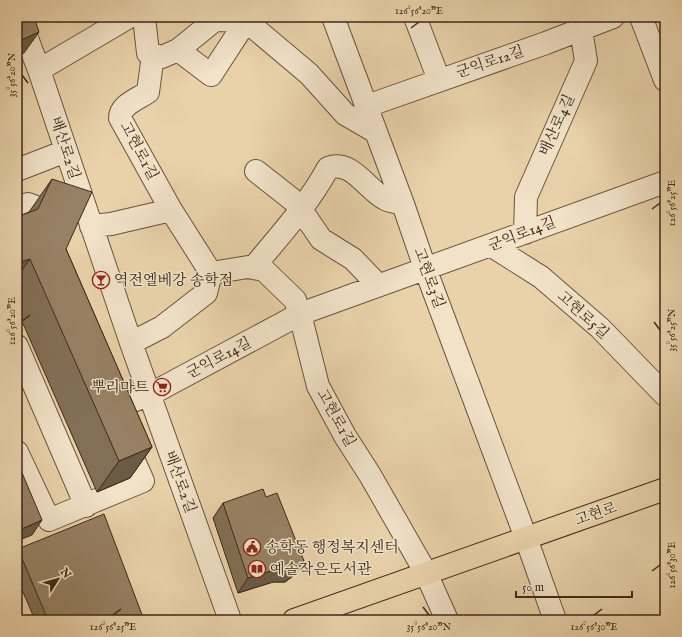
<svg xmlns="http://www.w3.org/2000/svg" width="682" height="637" viewBox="0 0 682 637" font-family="'IM FELL English','Noto Serif KR',serif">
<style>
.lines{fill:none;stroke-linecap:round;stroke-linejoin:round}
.minor-casing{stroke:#69543c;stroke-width:24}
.major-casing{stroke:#3e2a18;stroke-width:24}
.minor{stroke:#f1e2c8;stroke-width:22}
.major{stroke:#e9d2aa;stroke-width:22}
.wall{fill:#826f56;stroke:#3e2a18}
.shaded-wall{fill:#6a5a46;stroke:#3e2a18}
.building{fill:#978164;stroke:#3e2a18}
.ticks{fill:none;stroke:#3e2a18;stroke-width:1.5}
.labels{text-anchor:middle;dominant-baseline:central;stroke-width:3;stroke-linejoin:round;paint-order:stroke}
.street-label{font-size:15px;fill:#3e2a18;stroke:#f1e2c8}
.poi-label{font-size:15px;fill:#3e2a18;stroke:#f1e2c8;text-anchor:start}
.neatline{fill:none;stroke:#3e2a18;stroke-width:1.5}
.ticks-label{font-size:10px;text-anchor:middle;fill:#3e2a18}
</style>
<rect width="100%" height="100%" fill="#e9d2aa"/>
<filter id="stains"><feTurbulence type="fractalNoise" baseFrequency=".005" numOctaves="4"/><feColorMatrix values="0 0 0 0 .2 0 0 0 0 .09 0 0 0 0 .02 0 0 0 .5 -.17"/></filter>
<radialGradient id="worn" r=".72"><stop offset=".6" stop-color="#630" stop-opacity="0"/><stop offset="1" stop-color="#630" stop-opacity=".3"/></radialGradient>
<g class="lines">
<defs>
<path id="minor" d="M19,17L39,70L131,343L230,620
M144,17L148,53L162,57L178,50L215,20L246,21L309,74L345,114L376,132
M333,17L403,204L425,268L526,538L555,620
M415,17L439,80
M641,17L665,80
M178,50L211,75L246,21
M153,55L148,92C138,99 120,105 120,118L171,210
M39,70L129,17
M367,106L546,43L613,17
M17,170L66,151
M256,171L303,208
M298,214L306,217L321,239L353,259L378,285
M91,226L111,224L171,210L211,273L248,267L264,270L295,300L300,314L318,386L345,436L370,475L426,573L447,620
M17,229L28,204L61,217
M525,233L526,197L586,61L579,17
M492,246L541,277L600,328L665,395
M253,268C280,235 308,205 328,168C352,159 367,190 385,199C390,202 398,202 403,204
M131,343L162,327L206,293L211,273
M17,346L86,506
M108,402L111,409L149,395L300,314L665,182
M17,452L49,520L143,481L125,441"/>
<path id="major" d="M294,620L665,489"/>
</defs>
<!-- minor casing -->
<use href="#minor" class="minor-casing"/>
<!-- major casing -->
<use href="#major" class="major-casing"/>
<!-- minor -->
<use href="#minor" class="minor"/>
<!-- major -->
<use href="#major" class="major"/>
</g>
<!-- wall -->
<path class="wall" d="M52,179L66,249L152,447L130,478L97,492L17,310V217L29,212Z
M223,503L293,576L285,582H273L238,593L213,518Z
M18,549L144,620H35L17,578V551Z"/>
<!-- shaded-wall -->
<path class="shaded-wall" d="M39,32L24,53L17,56V42Z
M30,259L17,277V263Z
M152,447L130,478L97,492L119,461Z
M42,520L32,535L17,541V531Z
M304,561L293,576L285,582H273L238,593L248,578Z"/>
<!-- building -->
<path class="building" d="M17,17H34L39,32L17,42Z
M52,179L92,192L66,249L152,447L119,461L30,259L17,263V217L38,209Z
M17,461L42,520L17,531Z
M263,489L266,497L277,493L304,561L295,568L284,567L248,578L223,503Z
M104,514L144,620H48L18,549Z"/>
<!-- ticks -->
<path class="ticks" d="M411,28L419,22M22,75L28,83M652,209L660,203M22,321L30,315M654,322L660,330M652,571L660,565M423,607L429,615M113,615L121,609M594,615L602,609"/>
<!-- icons -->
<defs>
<symbol id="bar-ring" viewBox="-11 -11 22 22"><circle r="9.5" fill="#f1e2c8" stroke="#8f2418" stroke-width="1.5"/><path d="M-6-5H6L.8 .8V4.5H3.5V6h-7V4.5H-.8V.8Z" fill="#8f2418"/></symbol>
<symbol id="supermarket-ring" viewBox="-11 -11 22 22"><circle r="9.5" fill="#f1e2c8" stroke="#8f2418" stroke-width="1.5"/><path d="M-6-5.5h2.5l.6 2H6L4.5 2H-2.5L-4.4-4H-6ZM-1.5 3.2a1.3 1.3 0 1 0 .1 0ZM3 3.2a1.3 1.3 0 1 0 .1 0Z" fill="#8f2418"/></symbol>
<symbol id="civic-ring" viewBox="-11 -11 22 22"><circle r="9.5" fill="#f1e2c8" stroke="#8f2418" stroke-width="1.5"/><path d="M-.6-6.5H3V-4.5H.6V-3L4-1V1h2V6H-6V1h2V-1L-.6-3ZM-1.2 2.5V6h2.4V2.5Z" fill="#8f2418"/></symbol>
<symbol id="library-ring" viewBox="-11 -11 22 22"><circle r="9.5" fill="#f1e2c8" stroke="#8f2418" stroke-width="1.5"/><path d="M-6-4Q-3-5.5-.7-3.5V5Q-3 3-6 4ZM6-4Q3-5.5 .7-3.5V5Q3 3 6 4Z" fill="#8f2418"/></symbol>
</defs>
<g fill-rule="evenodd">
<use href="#bar-ring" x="91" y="270" width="20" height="20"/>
<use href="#supermarket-ring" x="152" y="377" width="20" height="20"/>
<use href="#civic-ring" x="242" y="537" width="20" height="20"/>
<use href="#library-ring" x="247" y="559" width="20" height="20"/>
</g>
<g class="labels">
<!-- street labels -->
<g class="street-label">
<text transform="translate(490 62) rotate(-19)">군익로12길</text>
<text transform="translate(557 125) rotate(-66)">배산로4길</text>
<text transform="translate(65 148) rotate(72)">배산로2길</text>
<text transform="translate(139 151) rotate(62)">고현로1길</text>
<text transform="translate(522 234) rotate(-21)">군익로14길</text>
<text transform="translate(429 278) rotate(70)">고현로3길</text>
<text transform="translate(583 315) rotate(42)">고현로5길</text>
<text transform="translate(219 358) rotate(-28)">군익로14길</text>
<text transform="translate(336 418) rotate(61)">고현로1길</text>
<text transform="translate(180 482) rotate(70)">배산로2길</text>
<text transform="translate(596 514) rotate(-19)">고현로</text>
</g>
<!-- poi labels -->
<g class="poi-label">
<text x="114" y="280">역전엘베강 송학점</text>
<text x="149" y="387" text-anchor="end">뿌리마트</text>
<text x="265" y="547">송학동 행정복지센터</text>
<text x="270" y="569">예솔작은도서관</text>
</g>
</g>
<!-- margin -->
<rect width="682" height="637" fill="none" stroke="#e9d2aa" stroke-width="44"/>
<!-- north arrow -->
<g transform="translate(58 579) rotate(53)" stroke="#f1e2c8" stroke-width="3" paint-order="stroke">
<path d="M0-3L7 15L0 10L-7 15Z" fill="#3e2a18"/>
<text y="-6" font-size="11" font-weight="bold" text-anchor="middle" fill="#3e2a18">N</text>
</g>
<!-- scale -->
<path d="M516 591v6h116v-6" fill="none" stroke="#3e2a18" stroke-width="2"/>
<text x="522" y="591" font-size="12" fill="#3e2a18" stroke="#f1e2c8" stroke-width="3" paint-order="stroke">50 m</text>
<rect x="22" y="22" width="638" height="593" class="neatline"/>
<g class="ticks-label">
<text x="419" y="14">126°56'20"E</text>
<text transform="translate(11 75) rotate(-90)" y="4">35°56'20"N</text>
<text transform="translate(671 203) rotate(-90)" y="4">126°56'25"E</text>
<text transform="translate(11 321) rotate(-90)" y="4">126°56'20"E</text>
<text transform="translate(671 330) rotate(-90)" y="4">35°56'25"N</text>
<text transform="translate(671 565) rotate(-90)" y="4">126°56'30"E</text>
<text x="113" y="630">126°56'25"E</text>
<text x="429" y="630">35°56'20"N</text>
<text x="594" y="630">126°56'30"E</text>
</g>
<rect width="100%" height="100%" filter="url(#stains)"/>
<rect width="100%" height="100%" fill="url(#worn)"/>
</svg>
